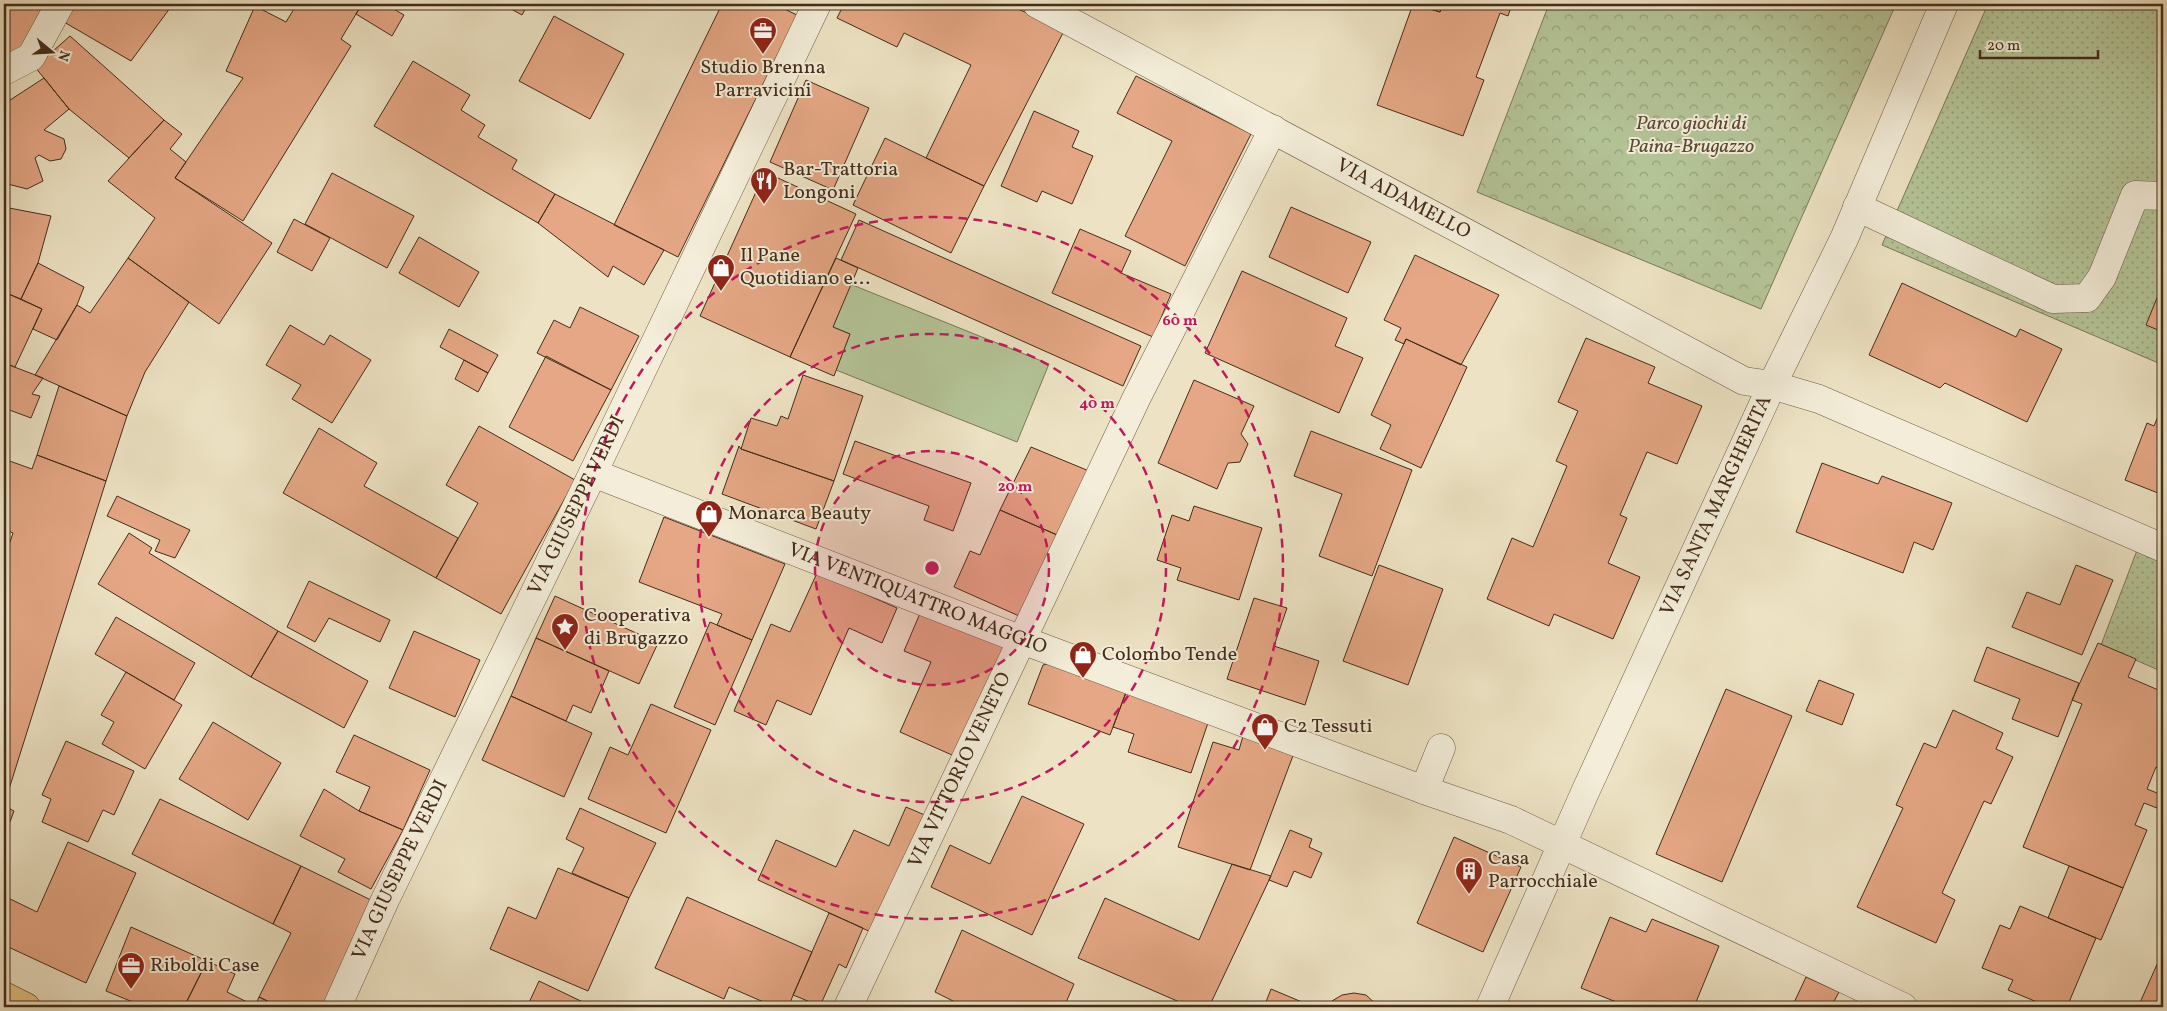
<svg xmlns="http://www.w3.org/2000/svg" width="2167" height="1011" viewBox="0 0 2167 1011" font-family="Vollkorn,serif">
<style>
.grass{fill:url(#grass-dots);stroke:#7c7858}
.forest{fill:url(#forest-crowns);stroke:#7c7858}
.pitch{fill:#b4c497;stroke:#7c7858}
.building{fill:#e5a785;stroke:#452c19}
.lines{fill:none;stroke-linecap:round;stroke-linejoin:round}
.minor-casing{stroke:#6f5a44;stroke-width:29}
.major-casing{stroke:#452c19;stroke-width:29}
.minor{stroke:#f3edd9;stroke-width:28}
.major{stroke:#e6c282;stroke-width:28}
.ring{fill:none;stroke:#c2185b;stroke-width:2.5;stroke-dasharray:9 6}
.labels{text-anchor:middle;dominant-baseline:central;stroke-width:4;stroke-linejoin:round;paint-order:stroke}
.poi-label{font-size:20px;fill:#452c19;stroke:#f3edd9;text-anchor:start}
.park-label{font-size:20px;font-style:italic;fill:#5b4a32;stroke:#f3edd9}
.street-label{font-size:20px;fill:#452c19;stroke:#f3edd9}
.centre{fill:#c2185b;stroke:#f3edd9;stroke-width:2.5}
.ring-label{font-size:15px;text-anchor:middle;font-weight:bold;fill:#c2185b;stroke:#f3edd9;stroke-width:4;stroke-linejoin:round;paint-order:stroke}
</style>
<defs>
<pattern id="grass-dots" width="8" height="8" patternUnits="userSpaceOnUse" patternTransform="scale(1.25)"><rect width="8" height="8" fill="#b4c497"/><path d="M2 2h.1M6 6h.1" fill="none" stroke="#949f7a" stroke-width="1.8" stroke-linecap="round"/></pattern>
<pattern id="forest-crowns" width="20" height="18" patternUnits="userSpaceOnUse" patternTransform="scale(1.25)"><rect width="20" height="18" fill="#b4c497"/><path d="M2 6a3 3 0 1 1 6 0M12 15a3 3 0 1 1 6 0" fill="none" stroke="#949f7a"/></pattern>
</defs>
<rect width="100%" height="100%" fill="#ede3c4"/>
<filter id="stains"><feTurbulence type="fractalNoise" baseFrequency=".004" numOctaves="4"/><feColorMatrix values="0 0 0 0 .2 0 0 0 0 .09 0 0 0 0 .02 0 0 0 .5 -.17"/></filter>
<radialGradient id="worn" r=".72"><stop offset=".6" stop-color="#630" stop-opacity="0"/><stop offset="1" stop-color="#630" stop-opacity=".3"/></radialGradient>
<!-- grass -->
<path class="grass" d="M1988,4H2163V365L1882,245Z
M2139,545L2163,554V672L2101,645Z"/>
<!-- forest -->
<path class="forest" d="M1549,4H1896L1761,309L1477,192Z"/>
<!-- pitch -->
<path class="pitch" d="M850,284L1049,364L1017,442L836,370L850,334L833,327Z"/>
<!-- building -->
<path class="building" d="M4,4H48L25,51L4,61Z
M74,4H173L131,61L64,22Z
M297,4H362L341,39L351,46L243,221L175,178L243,78L226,71L255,6L286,22Z
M362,4H385L404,15L392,36L356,14Z
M502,4H528L522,15Z
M722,4H774L797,15L678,257L614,225Z
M844,4H1008L1064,31L984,186L926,158L971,65L904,33L897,47L837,18Z
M1413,4L1440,12L1443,4H1512L1508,16L1500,13L1476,77L1484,80L1463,136L1377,105Z
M1415,4H1443L1440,12Z
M554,16L624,54L590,119L519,81Z
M70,36L164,120L129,158L69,109L35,67Z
M413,61L470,95L461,110L485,125L478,137L517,160L512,169L555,194L538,223L374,126Z
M1136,76L1251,134L1185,266L1125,236L1172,141L1117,113Z
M44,78L69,109L44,130L64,139L66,149L61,159L50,161L39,155L35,158L43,181L27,189L4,183V104Z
M806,80L869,108L833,190L770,162Z
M1034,111L1079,131L1072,147L1093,156L1072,204L1042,191L1037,202L1001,186Z
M164,120L182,134L170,149L186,162L175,178L272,243L219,324L128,258L155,218L108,181Z
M885,138L984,186L951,253L853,205Z
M765,172L856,214L790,357L700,316Z
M332,173L414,216L387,268L305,224Z
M555,194L664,250L644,285L613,266L608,277L538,223Z
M4,207L51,216L38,263L21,299L4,292Z
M1291,207L1371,242L1348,293L1269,257Z
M294,219L330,238L312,271L277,252Z
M859,220L1141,346L1123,386L841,260Z
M1080,229L1131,251L1121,273L1171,294L1153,337L1052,293Z
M419,237L479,272L459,307L399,273Z
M1415,255L1499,295L1461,365L1406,339L1404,344L1395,340L1401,328L1384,320Z
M128,258L189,302L145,372L127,416L35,375L77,305L90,313Z
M836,258L858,268L833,327L850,334L834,376L790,357Z
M38,263L84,287L77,305L57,340L33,329L42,309L21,299Z
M1242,271L1347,318L1335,346L1363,358L1339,413L1205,353Z
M1902,283L2016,337L2020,329L2062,349L2027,422L1945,383L1940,388L1869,355Z
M2163,283V332L2146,325Z
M4,292L42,309L15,367L4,363Z
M580,307L639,336L611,390L537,353L554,320L570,328Z
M290,325L324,345L330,335L371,360L332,423L292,399L301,385L266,365Z
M449,329L498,355L488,373L440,347Z
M1586,338L1655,367L1648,383L1702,406L1677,464L1647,452L1620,515L1627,518L1608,563L1640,577L1613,639L1554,614L1549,626L1487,599L1512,538L1533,547L1567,466L1556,461L1578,411L1558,402Z
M1406,339L1467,367L1421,468L1380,449L1391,425L1371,415Z
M546,356L611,390L573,461L509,427Z
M464,360L488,373L478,392L455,379Z
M4,363L43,378L32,394L40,396L31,418L4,408Z
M803,375L863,396L834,481L741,449L751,418L777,426L781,416L788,419Z
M1194,380L1254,406L1241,434L1248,444L1240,462L1228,463L1217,489L1158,463Z
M59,386L127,416L106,481L37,455Z
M2163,404V495L2125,480L2147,423L2154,426Z
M479,426L575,480L501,614L436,578L478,503L446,485Z
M319,428L377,463L364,486L458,538L436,578L283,493Z
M1311,431L1412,470L1372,576L1319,556L1342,494L1294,476Z
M855,441L971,483L953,531L924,520L929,506L843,474Z
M739,446L741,449L834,481L816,529L722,494Z
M1031,447L1089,471L1064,538L1000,510Z
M37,455L106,481L4,805V560L13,533L4,529V459L32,469Z
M1822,463L1878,484L1882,476L1952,503L1933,550L1914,542L1903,573L1796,532Z
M117,496L190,530L175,558L155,551L160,540L107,516Z
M1194,506L1262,528L1239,600L1177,580L1181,568L1157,560L1172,515L1189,521Z
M1000,510L1064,538L1028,620L954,587L970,551L980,555Z
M664,517L785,564L752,640L717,625L722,614L639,582Z
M129,533L152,548L149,553L278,631L251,677L98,584Z
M1379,565L1443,589L1408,685L1343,661Z
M2076,565L2113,580L2082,655L2012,627L2027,592L2060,605Z
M817,573L897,608L882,643L849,628L811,715L777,700L766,725L734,711L771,624L790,632Z
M309,581L390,620L380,642L329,618L315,642L287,627Z
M555,596L658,643L639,684L536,638Z
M1254,598L1287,608L1274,646L1319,661L1305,705L1227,679Z
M921,611L1009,649L961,759L900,732L931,662L904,651Z
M116,617L195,663L174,700L95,654Z
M710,622L752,640L715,725L674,707Z
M278,631L368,681L344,728L251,677Z
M414,631L480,660L455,717L389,688Z
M536,638L609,671L591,713L573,705L566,721L511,696Z
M2098,643L2136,659L2128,677L2163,692V770L2156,767L2147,789L2162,795L2157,808L2144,803L2135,825L2147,830L2123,888L2023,847L2082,704L2072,700Z
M1987,647L2079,683L2058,737L2012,719L2020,699L1974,681Z
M1059,661L1128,687L1110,735L1028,704L1043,665Z
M126,672L182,705L145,769L102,744L114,722L101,715Z
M1819,680L1854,694L1842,725L1806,711Z
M1128,687L1210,717L1191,773L1128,752L1134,734L1113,727Z
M1726,689L1792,716L1722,882L1656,854Z
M511,696L592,733L564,797L482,760Z
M651,704L711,730L666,833L588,799L610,747L628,755Z
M1953,710L2003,733L1996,749L2013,757L1991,804L1984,801L1942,893L1955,900L1936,943L1857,907L1903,808L1896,805L1924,743L1936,748Z
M213,722L281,763L248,820L179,779Z
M354,735L430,770L403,830L359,811L370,787L336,772Z
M1243,736L1294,753L1250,870L1178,847L1213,742L1239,750Z
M66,741L134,771L114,815L103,810L88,842L42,822L51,799L42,795Z
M324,789L359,811L403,830L371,889L338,872L345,859L300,836Z
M1022,796L1084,824L1032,935L931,887L950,845L990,864Z
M160,799L301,866L273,924L132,854Z
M4,806L14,811L4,838Z
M906,807L927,816L873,933L758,880L776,840L836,867L854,830L889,846Z
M580,808L656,843L629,898L572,873L584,848L566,839Z
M1290,830L1312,839L1309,847L1322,853L1311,878L1294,871L1287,887L1269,880Z
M1454,837L1521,867L1483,952L1417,923Z
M68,842L136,873L86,983L4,945V896L37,912Z
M1232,864L1271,876L1209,1007H1191L1078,958L1105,898L1199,940Z
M301,866L373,901L323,1007H280L259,997L291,933L273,924Z
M2069,866L2123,888L2101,940L2048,918Z
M558,868L629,898L588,991L490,949L508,907L536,919Z
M687,897L812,952L788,1007H775L729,987L724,999L655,968Z
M2020,906L2096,938L2067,1007H2049L2008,990L2013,980L1982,968L2000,925L2010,929Z
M829,913L863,928L846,968L839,964L820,1006L793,995Z
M1610,917L1646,932L1652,919L1719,946L1694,1007L1680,1003L1678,1007H1629L1581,988Z
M131,927L207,961L184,1007H145L106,991Z
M962,930L1074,984L1064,1007H965L935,992Z
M2163,951V1007H2138Z
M207,961L235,974L227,992L255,1006L259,997L280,1007H184Z
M1806,977L1839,992L1831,1007H1792Z
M539,981L587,1004L585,1007H527Z
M1271,989L1314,1007H1264Z
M1354,993L1366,995L1379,1007H1328L1332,1001L1342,995Z"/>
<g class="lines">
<defs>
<g id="minor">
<path id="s1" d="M1037,4L1744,381L1772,385L1819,399L2163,548"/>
<path d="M4,71L31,57L60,4"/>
<path d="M1857,207L2053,299L2087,298L2102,277L2135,195L2163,196"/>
<path id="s2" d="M593,473L1022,640L1424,790L1511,820L1903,1007"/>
<path d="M1424,790L1441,748"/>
<path id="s3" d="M337,1007L385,900L593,473L817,4"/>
<path id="s4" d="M848,1007L1136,399L1273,129"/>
<path id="s5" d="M1490,1007L1586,790L1772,385L1844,239L1944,4"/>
</g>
<path id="major" d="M4,996L26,1007"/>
</defs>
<!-- minor casing -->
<use href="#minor" class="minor-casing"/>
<!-- major casing -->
<use href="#major" class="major-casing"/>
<!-- minor -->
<use href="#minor" class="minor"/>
<!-- major -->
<use href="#major" class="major"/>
</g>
<!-- distance rings -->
<circle cx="932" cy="568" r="117" fill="#c2185b" fill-opacity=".12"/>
<g class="ring">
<circle cx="932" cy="568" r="117"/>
<circle cx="932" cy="568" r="234"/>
<circle cx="932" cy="568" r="351"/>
</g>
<!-- icons -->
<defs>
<symbol id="office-pin" viewBox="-11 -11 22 30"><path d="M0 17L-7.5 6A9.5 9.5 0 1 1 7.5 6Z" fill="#8f2418" stroke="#f3edd9"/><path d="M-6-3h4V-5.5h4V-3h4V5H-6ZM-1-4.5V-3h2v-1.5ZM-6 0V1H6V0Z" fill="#fff"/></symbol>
<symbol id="restaurant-pin" viewBox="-11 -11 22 30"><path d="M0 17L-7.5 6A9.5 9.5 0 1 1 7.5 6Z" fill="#8f2418" stroke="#f3edd9"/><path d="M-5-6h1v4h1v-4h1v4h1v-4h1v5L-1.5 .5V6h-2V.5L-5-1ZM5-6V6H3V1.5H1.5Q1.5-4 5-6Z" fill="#fff"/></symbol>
<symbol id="shop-pin" viewBox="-11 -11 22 30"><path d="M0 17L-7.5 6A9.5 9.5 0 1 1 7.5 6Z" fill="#8f2418" stroke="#f3edd9"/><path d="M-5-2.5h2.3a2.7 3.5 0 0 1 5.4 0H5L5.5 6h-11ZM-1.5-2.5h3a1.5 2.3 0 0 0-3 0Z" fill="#fff"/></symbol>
<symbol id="sight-pin" viewBox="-11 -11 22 30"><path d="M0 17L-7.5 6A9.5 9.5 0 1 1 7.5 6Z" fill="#8f2418" stroke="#f3edd9"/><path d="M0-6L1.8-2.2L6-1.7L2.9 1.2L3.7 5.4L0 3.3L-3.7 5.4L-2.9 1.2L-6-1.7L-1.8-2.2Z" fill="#fff"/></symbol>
<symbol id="building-pin" viewBox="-11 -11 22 30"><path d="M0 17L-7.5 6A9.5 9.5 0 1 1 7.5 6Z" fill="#8f2418" stroke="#f3edd9"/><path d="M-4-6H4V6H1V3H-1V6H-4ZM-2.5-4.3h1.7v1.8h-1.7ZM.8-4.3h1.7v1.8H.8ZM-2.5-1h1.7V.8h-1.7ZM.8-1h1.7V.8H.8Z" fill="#fff"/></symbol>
</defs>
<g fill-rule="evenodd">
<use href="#office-pin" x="747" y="15" width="32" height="43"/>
<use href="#restaurant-pin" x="748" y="165" width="32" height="43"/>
<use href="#shop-pin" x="705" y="252" width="32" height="43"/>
<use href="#shop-pin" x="693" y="498" width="32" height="43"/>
<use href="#sight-pin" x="549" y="611" width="32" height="43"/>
<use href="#shop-pin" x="1067" y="639" width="32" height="43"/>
<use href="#shop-pin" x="1249" y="711" width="32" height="43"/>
<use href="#building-pin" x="1453" y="855" width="32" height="43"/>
<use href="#office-pin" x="115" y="950" width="32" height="43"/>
</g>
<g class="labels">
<!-- poi labels -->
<g class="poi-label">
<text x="763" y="68" text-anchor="middle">Studio Brenna<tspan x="763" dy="23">Parravicini</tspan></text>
<text x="783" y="170">Bar-Trattoria<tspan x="783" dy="23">Longoni</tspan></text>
<text x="740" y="256">Il Pane<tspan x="740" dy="23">Quotidiano e...</tspan></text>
<text x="728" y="514">Monarca Beauty</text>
<text x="584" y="616">Cooperativa<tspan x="584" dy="23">di Brugazzo</tspan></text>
<text x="1102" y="655">Colombo Tende</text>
<text x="1284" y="727">C2 Tessuti</text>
<text x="1488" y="859">Casa<tspan x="1488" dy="23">Parrocchiale</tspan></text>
<text x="150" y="966">Riboldi Case</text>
</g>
<!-- park labels -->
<g class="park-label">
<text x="1691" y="124">Parco giochi di<tspan x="1691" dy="23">Paina-Brugazzo</tspan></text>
</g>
<!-- street labels -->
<g class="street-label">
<text stroke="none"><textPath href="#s1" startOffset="415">VIA ADAMELLO</textPath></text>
<text stroke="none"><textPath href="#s3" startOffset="556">VIA GIUSEPPE VERDI</textPath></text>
<text stroke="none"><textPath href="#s5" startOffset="550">VIA SANTA MARGHERITA</textPath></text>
<text stroke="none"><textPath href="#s2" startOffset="348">VIA VENTIQUATTRO MAGGIO</textPath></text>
<text stroke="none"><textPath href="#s4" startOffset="262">VIA VITTORIO VENETO</textPath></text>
<text stroke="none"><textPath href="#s3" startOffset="151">VIA GIUSEPPE VERDI</textPath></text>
</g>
</g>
<circle cx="932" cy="568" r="8" class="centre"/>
<g class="ring-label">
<text x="1180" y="325">60 m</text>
<text x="1097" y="408">40 m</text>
<text x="1015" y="491">20 m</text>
</g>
<!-- margin -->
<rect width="2167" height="1011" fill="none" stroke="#ede3c4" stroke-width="20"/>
<rect x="5" y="5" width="2157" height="1001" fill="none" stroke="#452c19" stroke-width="2.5"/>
<rect x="10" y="10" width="2147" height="991" fill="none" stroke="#452c19"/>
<!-- north arrow -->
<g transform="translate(52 52) rotate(108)" stroke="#f3edd9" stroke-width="4" paint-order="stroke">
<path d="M0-4L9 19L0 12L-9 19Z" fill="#452c19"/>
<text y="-8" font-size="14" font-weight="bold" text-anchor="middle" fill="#452c19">N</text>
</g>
<!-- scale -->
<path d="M1980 50v8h118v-8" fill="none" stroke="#452c19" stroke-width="2.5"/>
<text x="1987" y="50" font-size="15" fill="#452c19" stroke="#f3edd9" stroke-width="4" paint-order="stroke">20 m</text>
<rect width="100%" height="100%" filter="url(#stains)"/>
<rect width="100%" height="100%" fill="url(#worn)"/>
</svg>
